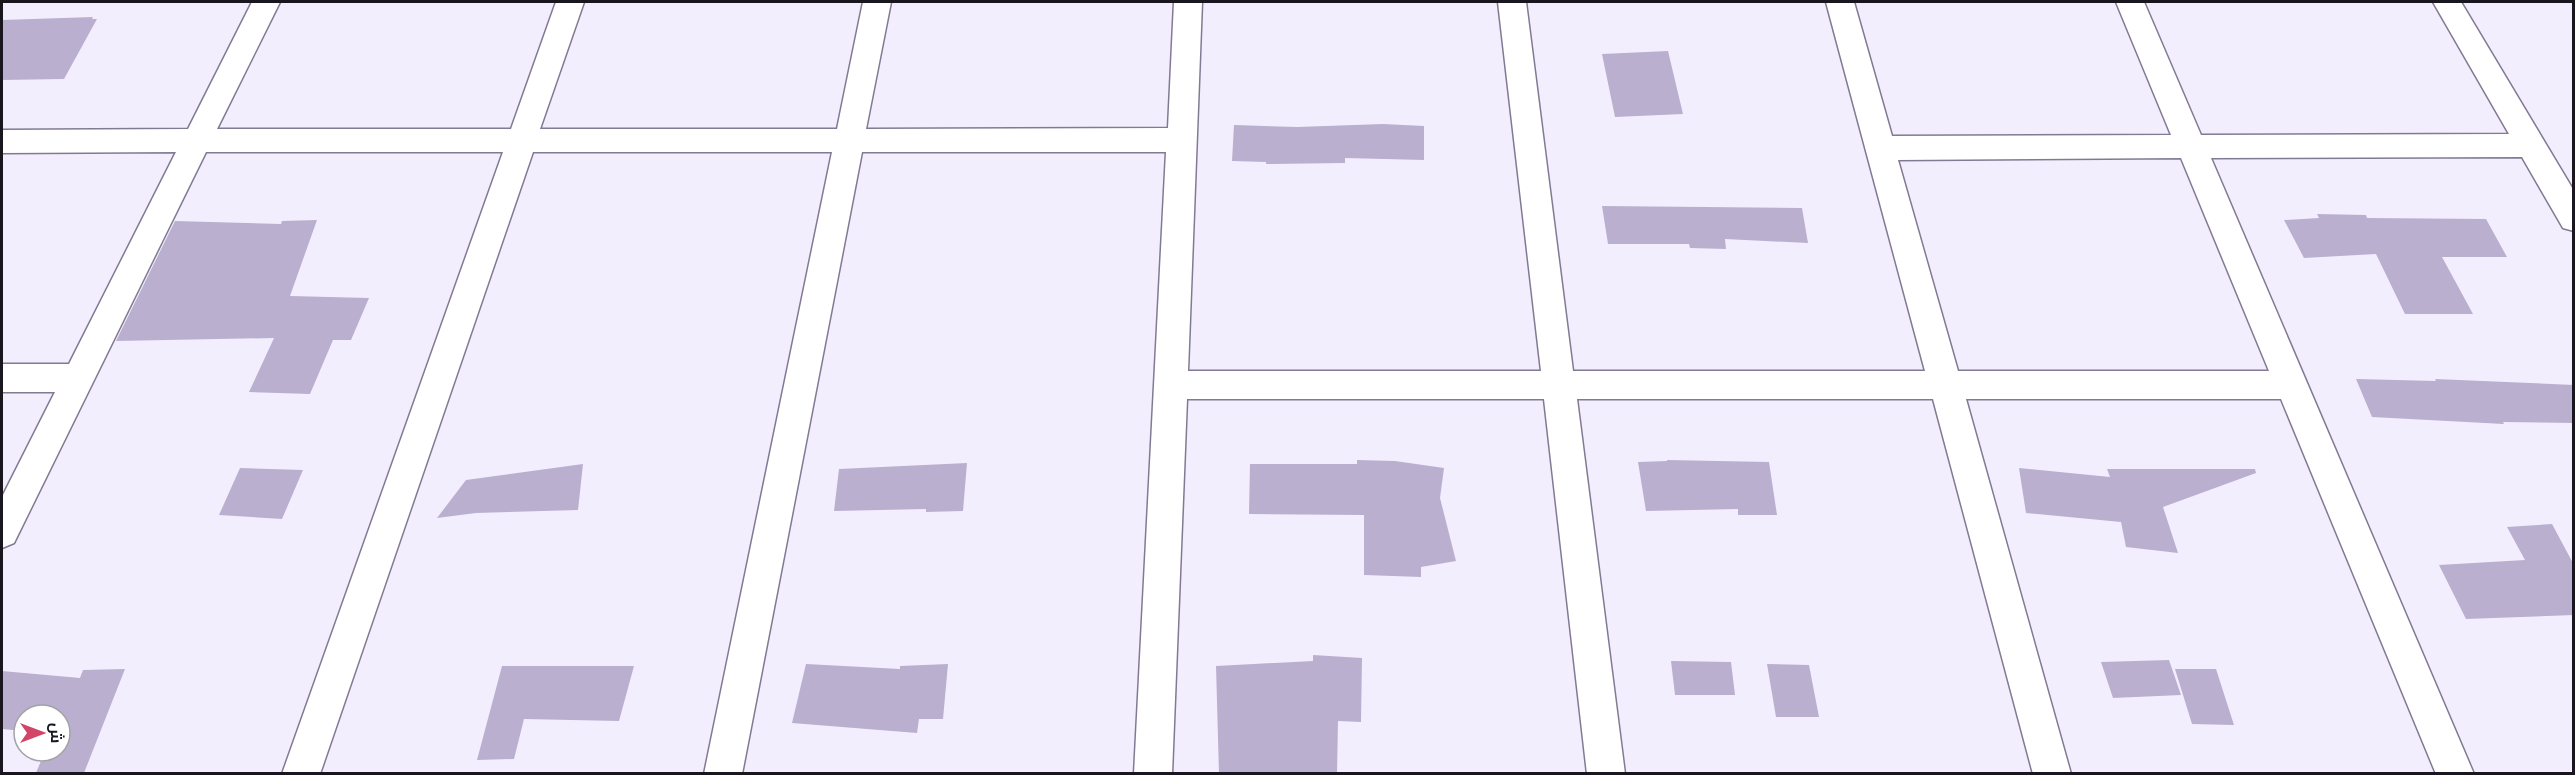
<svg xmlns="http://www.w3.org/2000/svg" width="2575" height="775" viewBox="0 0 2575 775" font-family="'Noto Sans',Cairo,sans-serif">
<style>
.building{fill:#baafcf}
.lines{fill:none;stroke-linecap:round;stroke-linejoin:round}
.minor-casing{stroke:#827a92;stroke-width:3}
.minor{fill:#fff;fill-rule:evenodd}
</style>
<rect width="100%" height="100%" fill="#f3eefe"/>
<!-- building -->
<path class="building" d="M93,17L92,19H97L64,79L2,80V20Z
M1668,51L1683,114L1615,117L1602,54Z
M1383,124L1424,126V160L1345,158V163L1266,164V162L1232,161L1234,125L1297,127Z
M1602,206L1802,208L1808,243L1725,239L1726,249L1690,248L1689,244H1608Z
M2317,214L2366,215L2367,218L2486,219L2507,257H2442L2473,314H2405L2376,254L2304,258L2284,220L2319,218Z
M317,220L290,296L369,298L351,340H333L310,394L249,392L274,338L116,341L175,221L281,224L282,221Z
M2356,379L2436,381L2435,379L2574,385V423L2503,422L2504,424L2372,417Z
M1357,460L1395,461L1444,468L1440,498L1456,561L1421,567V577L1364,575V515L1249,514L1250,464H1357Z
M1667,460L1769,462L1777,515H1738V509L1646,511L1638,462L1667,461Z
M967,463L963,511L926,512V509L834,511L839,469Z
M583,464L578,510L476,513L437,518L466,480Z
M240,468L303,470L282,519L219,515Z
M2019,468L2110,477L2107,469H2255L2256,473L2163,507L2178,553L2126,547L2121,522L2026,513Z
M2552,524L2574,565V615L2466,619L2439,565L2525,560L2507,527Z
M1313,655L1362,658L1361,722L1338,721L1337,774H1219L1216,666L1313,661Z
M2169,660L2181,695L2113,698L2101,662Z
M1671,661L1731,662L1735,695H1675Z
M806,664L900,669V666L948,664L943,719H919L917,733L792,723Z
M1767,664L1809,665L1819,717H1776Z
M502,666H634L619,721L524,719L514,759L477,760Z
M125,669L84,773H36L45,751H60V715H24V731L2,729V671L80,678L83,670Z
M2175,669H2216L2234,725L2192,724Z"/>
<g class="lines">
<defs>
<path id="minor" d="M252,2H280L217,129H511L556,2H584L540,129H837L863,2H891L866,129L1168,128L1174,2H1202L1188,371H1541L1498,2H1526L1573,371H1925L1826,2H1854L1892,136L2171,135L2116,2H2144L2201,135L2509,134L2433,2H2461L2574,191V231L2563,228L2522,157L2211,158L2474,774H2436L2281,399H1966L2071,774H2033L1933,399H1577L1625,774H1587L1544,399H1187L1172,774H1134L1166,152H862L742,774H704L832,152H533L320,774H282L503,152H206L14,543L2,548V497L55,392H2V364H69L176,152L2,153V130L188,129ZM2181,158L2269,371H1958L1898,160Z"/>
</defs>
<!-- minor casing -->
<use href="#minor" class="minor-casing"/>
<!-- minor -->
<use href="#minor" class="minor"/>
</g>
<!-- border -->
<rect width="2575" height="775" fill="none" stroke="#19161f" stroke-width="6"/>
<!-- north arrow -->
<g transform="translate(42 733) rotate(90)"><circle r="28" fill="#ffffff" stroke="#a3a2a5" stroke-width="1.5"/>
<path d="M0-4.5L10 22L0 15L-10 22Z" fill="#d34469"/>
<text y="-9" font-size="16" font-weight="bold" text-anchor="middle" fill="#19161f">ش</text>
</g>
</svg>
